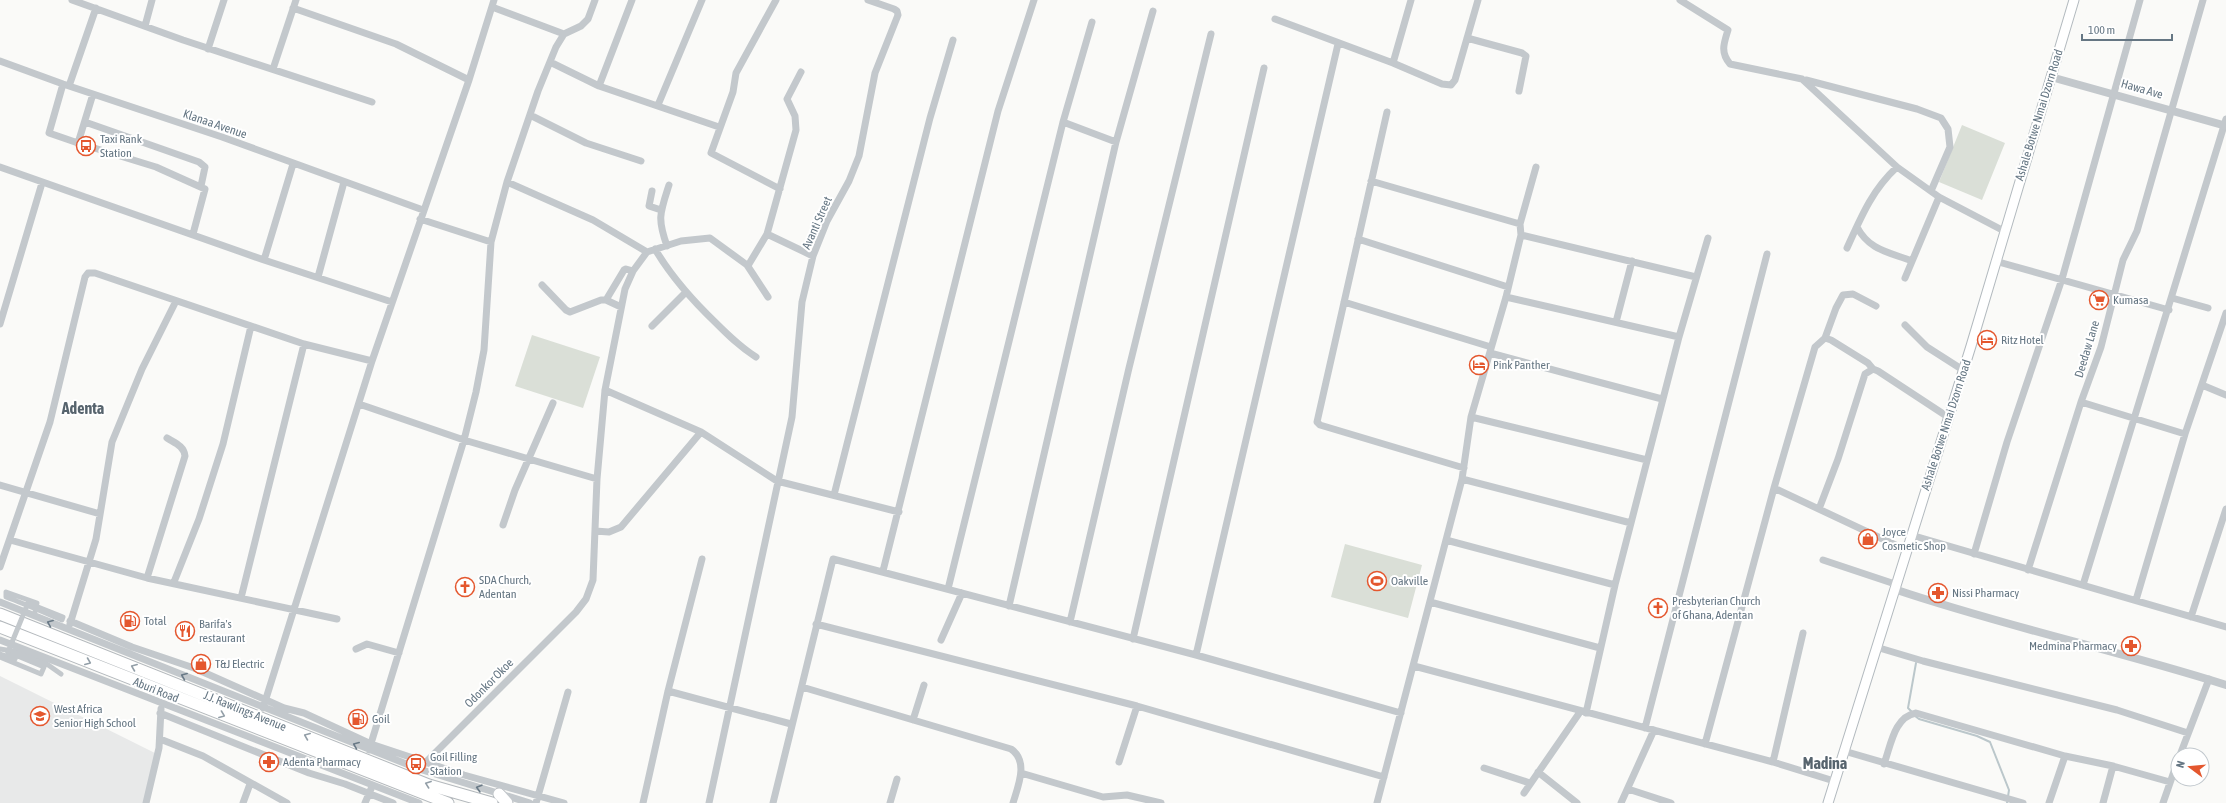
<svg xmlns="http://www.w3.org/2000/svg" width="2226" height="803" viewBox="0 0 2226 803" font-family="'Asap Condensed',sans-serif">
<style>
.built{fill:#e8e9e9}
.green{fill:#dadfd7}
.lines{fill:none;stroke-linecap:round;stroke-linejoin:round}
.stream{stroke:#bbc7cb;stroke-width:2}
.secondary-casing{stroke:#b3babf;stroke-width:11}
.trunk-casing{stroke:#b4b9bd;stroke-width:13}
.pedestrian{stroke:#c3c8cc;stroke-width:5}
.minor{stroke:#c3c8cc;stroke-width:7}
.tertiary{stroke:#c3c8cc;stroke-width:8}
.secondary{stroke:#fff;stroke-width:9}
.trunk{stroke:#fff;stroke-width:11}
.pedestrian-bridge{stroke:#c3c8cc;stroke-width:5}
.oneway{stroke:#6a7a87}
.oneway2{stroke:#939fa8}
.labels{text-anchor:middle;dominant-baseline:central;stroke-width:4;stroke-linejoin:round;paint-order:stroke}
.street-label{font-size:12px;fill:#657683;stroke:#fff}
.poi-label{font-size:12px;fill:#657683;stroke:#fff;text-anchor:start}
.district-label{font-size:16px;font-weight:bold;fill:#57646e;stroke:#fff}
</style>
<rect width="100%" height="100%" fill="#fafaf8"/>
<!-- built -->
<path class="built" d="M0,676L159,755L145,803H0Z"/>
<!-- green -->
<path class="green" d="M1962,125L2005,143L1982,200L1939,182Z
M532,335L600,357L583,408L515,386Z
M1345,544L1422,565L1408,618L1331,597Z"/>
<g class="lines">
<!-- stream -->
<path class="stream" d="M1912,712L1908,708L1916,663
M1915,716L1919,719L1977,736L1990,742L2009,790L2007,803"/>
<defs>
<path id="secondary" d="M1828,803L1971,346L2074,0"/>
<path id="trunk" d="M0,614L429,785L492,803
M0,627L448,803
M499,794L507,803"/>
</defs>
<!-- secondary casing -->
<use href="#secondary" class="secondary-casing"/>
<!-- trunk casing -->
<use href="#trunk" class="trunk-casing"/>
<!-- pedestrian -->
<path class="pedestrian" d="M28,603L63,617L62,620C43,612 25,604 6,597V592L37,603L34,616
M0,649L18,652L44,662L61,674
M0,654L15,659L17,654
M0,657L41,674L44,667L8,652"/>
<!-- minor -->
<path class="minor" d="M72,0L183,40L372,102
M776,0L736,73L733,92L711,153L780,189
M1411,0L1393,63L1442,84L1451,85L1455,80L1478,0
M1680,0L1728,30C1724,43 1720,52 1730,64L1802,79L1897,167L1939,197L2004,231
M492,7L564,34
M293,8L396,44L469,80
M1275,19L1393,63
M145,26L152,0
M1467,38L1522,53L1526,56L1519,91
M208,49L224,0
M0,61L63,84L222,137L423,210
M550,62L599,86L719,127
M273,69L296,0
M801,72L787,99L795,116L796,130L767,234L813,256
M1806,80L1917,109L1941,118L1948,129L1950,147L1931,191
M63,84L49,133L78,143
M69,86L96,8
M599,86L632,0
M93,94L78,143L156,167L205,189L193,234
M658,105L702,0
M1387,112L1317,422L1320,425L1464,468
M530,115L586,143L641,161
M85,122L199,162L205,167L201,186
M1063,122L1116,142
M0,167L264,260L392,302
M1371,181L1520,224
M507,182L593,220L647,252
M652,191L649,206L661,210
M420,219L491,242
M1857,227C1869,250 1888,252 1912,261
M1521,235L1696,277
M1358,239L1508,287
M667,246C657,218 660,213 669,185
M1847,248C1861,217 1872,190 1897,167
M655,249C672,278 692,300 716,323C728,335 740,347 756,357
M264,260L293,164
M1995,261L2169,310
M747,265L768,297
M318,277L344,182
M1905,278L1939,197
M542,285L566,310L570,312L601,300H606L621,307
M1506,297L1679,337
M2172,298L2208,308
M606,300L624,270L626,269L633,271
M1344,302L1491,347
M1616,322L1632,261
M0,324L42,183
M1905,325L1927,347L1963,370
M652,326L685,293
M1825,338L1836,308L1843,295L1853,294L1876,306
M1490,353L1662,399
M2202,385L2226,395
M605,390L701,432L777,481L899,512
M2081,402L2185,434
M359,404L464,440L597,479
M1471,417L1647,460
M1462,479L1631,523
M0,485L100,514
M1774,488L1906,550
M834,495L930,118L953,40
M1819,509L1838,459L1865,374L1873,369L1878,371L1948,417
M503,525L515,490L553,403
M595,531L609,532L621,527L701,432
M1911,535L2226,627
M10,540L147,578L337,619
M1446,540L1615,585
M1974,554L2007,442L2062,279L2140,0
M1823,560L1895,584
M0,567L50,422L85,277L88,273H95L304,344L372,361
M2028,570L2081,402L2101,347L2123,260L2137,231L2203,0
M883,571L998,111L1034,0
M147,578L185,456C184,446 175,443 167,438
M174,582L199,519L223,444L251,326
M2083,585L2226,119
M948,589L1063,122L1092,22
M241,598L304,344
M2136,600L2185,434L2226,313
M0,602L419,769L530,803
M1430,602L1600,648
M1009,606L1116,142L1153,11
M2191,617L2226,509
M70,621L132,647L194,668L284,708L304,713L371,744L464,775L564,803
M1070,622L1129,368L1211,34
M70,624L96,539L112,442L142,369L176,301
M816,624L1137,706L1384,777
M1133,639L1264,68
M0,640L419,803
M941,640L962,593
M1876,647L1923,661L2117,710L2188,733
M356,649L367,644L399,653
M1196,655L1338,44
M1414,666L1773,762L1834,781
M802,687L1011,749C1029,761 1018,786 1013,803
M668,691L791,724
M263,708L372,361L469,80L494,0
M160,713L309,773L345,784L393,803
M1586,713L1615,585L1679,337L1708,238
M913,720L924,685
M1645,728L1767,254
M160,739L203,756L287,803
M1705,744L1774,488L1815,347L1825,338L1831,340L1868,363L1873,369
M369,750L464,440L476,392L484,350L491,242L507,182L538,91L556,47L564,34L581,26L588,19L595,0
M1844,751L2023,803
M2180,755L2209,679
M1119,762L1137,706
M1773,762L1803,633
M1884,764C1891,745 1894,717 1916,713L2065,756L2113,766L2170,782
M1484,768L1530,783
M419,769L576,612L586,599L593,580L597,479L605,390L625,289L633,271L647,252L681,241L710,238L747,265L749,264L767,234
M1538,772L1577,803
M1021,773L1103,797L1127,795L1161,803
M1628,789L1671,803
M1524,793L1580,712
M146,803L159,748L161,709
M243,803L250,784
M365,803L371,789
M536,803L568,692
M643,803L668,691L702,559
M709,803L792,417L802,302L813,256L827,221L849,181L859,156L875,73L898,15L897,11L894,9L868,0
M773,803L833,559L1196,655L1401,713
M890,803L897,779
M1377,803L1462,479L1471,417L1506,297L1521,235L1520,224L1536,167
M1621,803L1654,730
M2049,803L2065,756
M2103,803L2113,766
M2163,803L2178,760"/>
<!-- tertiary -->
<path class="tertiary" d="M2051,77L2226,126
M1894,589C2003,626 2116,650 2226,685"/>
<!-- secondary -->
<use href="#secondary" class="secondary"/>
<!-- trunk -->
<use href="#trunk" class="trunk"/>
<!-- pedestrian-bridge -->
<path class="pedestrian-bridge" d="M8,652L28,603"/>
</g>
<!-- one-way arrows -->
<defs><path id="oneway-chevron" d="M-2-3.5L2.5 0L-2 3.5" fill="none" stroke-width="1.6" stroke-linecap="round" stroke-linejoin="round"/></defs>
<g class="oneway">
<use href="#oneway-chevron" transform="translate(50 623) rotate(-158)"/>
<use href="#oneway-chevron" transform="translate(184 676) rotate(-158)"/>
<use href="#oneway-chevron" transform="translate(356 745) rotate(-158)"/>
<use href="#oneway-chevron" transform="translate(479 788) rotate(-164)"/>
</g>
<g class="oneway2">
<use href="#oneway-chevron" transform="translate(88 662) rotate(22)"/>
<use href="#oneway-chevron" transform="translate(134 667) rotate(-158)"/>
<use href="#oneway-chevron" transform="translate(222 715) rotate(21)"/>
<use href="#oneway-chevron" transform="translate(307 736) rotate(-158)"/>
<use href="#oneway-chevron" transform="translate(428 784) rotate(-160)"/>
</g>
<!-- icons -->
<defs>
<symbol id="bus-ring" viewBox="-11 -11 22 22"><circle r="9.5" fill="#fff" stroke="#e4572e" stroke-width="1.5"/><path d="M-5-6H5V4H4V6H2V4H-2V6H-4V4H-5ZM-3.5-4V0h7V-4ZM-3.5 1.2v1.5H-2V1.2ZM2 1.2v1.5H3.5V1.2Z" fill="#e4572e"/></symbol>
<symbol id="supermarket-ring" viewBox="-11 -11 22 22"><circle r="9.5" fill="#fff" stroke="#e4572e" stroke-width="1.5"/><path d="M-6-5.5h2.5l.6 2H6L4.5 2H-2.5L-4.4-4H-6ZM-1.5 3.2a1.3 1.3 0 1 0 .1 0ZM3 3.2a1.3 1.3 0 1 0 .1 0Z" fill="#e4572e"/></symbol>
<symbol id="hotel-ring" viewBox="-11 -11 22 22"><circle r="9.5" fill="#fff" stroke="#e4572e" stroke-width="1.5"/><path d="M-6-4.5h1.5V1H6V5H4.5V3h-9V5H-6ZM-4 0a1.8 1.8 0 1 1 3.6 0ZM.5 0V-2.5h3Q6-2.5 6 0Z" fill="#e4572e"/></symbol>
<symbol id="shop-ring" viewBox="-11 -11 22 22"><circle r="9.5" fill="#fff" stroke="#e4572e" stroke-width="1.5"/><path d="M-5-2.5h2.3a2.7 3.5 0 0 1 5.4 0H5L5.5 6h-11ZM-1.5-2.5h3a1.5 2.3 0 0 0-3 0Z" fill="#e4572e"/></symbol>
<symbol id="stadium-ring" viewBox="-11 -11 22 22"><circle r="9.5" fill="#fff" stroke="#e4572e" stroke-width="1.5"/><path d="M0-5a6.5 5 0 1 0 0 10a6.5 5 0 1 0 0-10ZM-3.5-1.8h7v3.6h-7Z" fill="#e4572e"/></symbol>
<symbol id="church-ring" viewBox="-11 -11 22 22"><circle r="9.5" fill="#fff" stroke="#e4572e" stroke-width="1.5"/><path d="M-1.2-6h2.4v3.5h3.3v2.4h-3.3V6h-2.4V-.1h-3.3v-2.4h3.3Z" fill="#e4572e"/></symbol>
<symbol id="pharmacy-ring" viewBox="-11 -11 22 22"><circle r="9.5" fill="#fff" stroke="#e4572e" stroke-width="1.5"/><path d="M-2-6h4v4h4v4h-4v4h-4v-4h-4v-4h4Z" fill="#e4572e"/></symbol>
<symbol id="fuel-ring" viewBox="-11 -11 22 22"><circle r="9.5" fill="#fff" stroke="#e4572e" stroke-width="1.5"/><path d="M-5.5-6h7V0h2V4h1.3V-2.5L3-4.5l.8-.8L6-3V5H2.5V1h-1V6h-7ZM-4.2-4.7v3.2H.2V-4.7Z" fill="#e4572e"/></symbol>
<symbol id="restaurant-ring" viewBox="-11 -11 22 22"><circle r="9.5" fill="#fff" stroke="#e4572e" stroke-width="1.5"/><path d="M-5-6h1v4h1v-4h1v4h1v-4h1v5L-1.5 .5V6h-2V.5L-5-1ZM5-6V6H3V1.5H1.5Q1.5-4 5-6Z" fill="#e4572e"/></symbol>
<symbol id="school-ring" viewBox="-11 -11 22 22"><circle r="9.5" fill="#fff" stroke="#e4572e" stroke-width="1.5"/><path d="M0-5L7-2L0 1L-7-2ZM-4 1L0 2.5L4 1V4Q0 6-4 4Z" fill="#e4572e"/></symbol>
</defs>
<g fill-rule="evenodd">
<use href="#bus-ring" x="75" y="135" width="22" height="22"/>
<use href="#supermarket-ring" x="2088" y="289" width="22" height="22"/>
<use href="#hotel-ring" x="1976" y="329" width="22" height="22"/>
<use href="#hotel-ring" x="1468" y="354" width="22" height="22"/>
<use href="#shop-ring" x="1857" y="528" width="22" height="22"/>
<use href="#stadium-ring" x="1366" y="570" width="22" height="22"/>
<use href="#church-ring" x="454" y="576" width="22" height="22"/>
<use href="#pharmacy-ring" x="1927" y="582" width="22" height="22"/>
<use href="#church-ring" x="1647" y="597" width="22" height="22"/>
<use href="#fuel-ring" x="119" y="610" width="22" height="22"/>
<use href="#restaurant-ring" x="174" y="620" width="22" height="22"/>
<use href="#pharmacy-ring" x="2120" y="635" width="22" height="22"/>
<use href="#shop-ring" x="190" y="653" width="22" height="22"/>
<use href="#school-ring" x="29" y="705" width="22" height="22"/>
<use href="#fuel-ring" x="347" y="708" width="22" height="22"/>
<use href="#pharmacy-ring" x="258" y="751" width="22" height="22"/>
<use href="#bus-ring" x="405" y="753" width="22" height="22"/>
</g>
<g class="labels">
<!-- street labels -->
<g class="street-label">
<text transform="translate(2142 89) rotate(16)">Hawa Ave</text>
<text transform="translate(2039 115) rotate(-73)">Ashale Botwe Nmai Dzorn Road</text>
<text transform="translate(215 124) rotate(19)">Klanaa Avenue</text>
<text transform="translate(817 223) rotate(-66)">Avanti Street</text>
<text transform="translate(2087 349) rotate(-73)">Deedaw Lane</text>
<text transform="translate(1946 425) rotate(-72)">Ashale Botwe Nmai Dzorn Road</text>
<text transform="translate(489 683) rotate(-45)">Odonkor Okoe</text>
<text transform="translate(156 690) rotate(22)">Aburi Road</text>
<text transform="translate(245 711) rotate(22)">J.J. Rawlings Avenue</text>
</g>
<!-- poi labels -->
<g class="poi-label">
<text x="100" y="139">Taxi Rank<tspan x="100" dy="14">Station</tspan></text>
<text x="2113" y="300">Kumasa</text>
<text x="2001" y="340">Ritz Hotel</text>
<text x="1493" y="365">Pink Panther</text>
<text x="1882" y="532">Joyce<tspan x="1882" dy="14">Cosmetic Shop</tspan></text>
<text x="479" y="580">SDA Church,<tspan x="479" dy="14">Adentan</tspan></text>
<text x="1391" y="581">Oakville</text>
<text x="1952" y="593">Nissi Pharmacy</text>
<text x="1672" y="601">Presbyterian Church<tspan x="1672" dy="14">of Ghana, Adentan</tspan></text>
<text x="144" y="621">Total</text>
<text x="199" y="624">Barifa's<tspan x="199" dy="14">restaurant</tspan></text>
<text x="2117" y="646" text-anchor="end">Medmina Pharmacy</text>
<text x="215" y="664">T&amp;J Electric</text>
<text x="54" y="709">West Africa<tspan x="54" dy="14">Senior High School</tspan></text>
<text x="372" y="719">Goil</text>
<text x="430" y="757">Goil Filling<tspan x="430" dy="14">Station</tspan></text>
<text x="283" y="762">Adenta Pharmacy</text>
</g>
<!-- district labels -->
<g class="district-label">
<text x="83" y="408">Adenta</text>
<text x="1825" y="763">Madina</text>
</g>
</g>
<!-- north arrow -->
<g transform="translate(2190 767) rotate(286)"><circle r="19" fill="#ffffff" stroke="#c1c8cd"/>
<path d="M0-3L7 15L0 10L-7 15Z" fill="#e4572e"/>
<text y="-6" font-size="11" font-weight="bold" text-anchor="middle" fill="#657683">N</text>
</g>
<!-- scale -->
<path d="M2082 34v6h90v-6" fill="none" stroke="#657683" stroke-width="2"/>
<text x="2088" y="34" font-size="12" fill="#657683" stroke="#ffffff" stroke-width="3" paint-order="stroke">100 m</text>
</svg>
